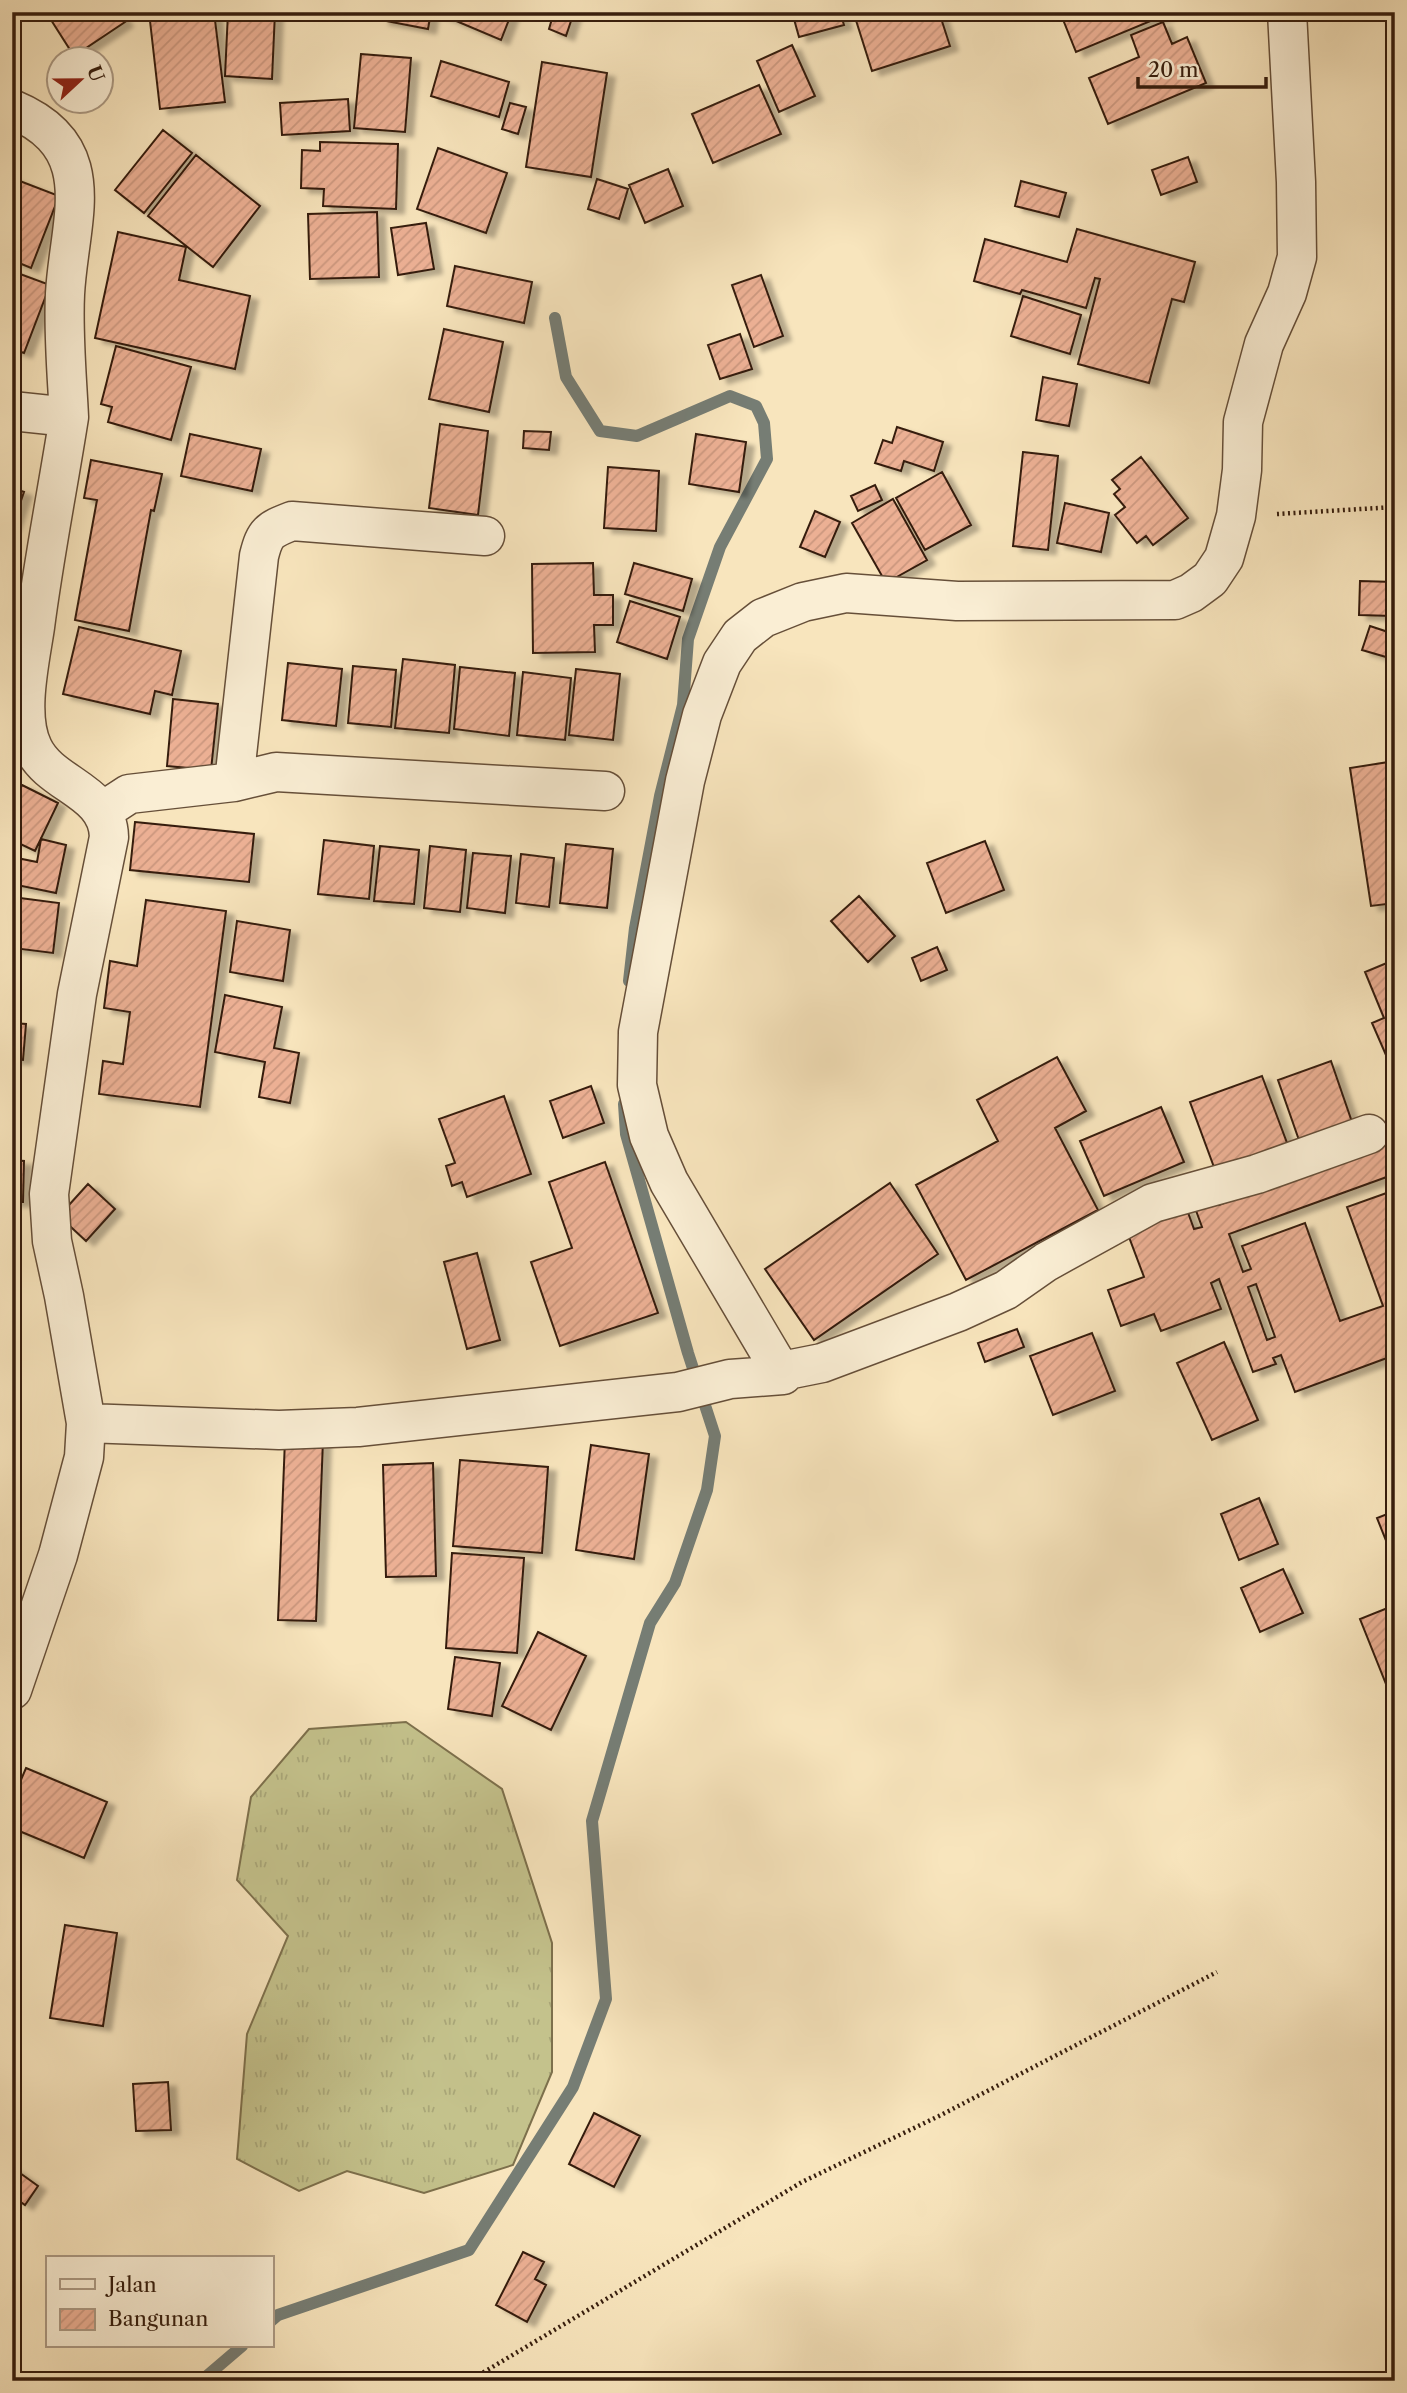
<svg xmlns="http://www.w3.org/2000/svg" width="1407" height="2393" viewBox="0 0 1407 2393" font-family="'Libre Caslon Text',serif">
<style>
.grass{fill:url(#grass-tufts);stroke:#7d704c;stroke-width:2}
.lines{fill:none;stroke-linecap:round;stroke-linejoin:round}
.stream{stroke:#767d74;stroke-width:12}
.building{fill:url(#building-hatch);stroke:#361d0d;stroke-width:2;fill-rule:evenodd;filter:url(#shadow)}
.minor-casing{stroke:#664f39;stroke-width:41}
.path{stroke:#361d0d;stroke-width:4.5;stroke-dasharray:2 3.5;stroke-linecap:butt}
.minor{stroke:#faeed4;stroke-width:38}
</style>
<defs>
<pattern id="grass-tufts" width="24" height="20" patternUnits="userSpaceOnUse" patternTransform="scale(1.75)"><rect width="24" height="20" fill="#c4c28c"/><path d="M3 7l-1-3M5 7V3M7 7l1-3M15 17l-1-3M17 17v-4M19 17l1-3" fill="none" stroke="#a9a678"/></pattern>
<pattern id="building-hatch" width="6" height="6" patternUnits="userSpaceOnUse" patternTransform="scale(1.75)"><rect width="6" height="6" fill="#ecb094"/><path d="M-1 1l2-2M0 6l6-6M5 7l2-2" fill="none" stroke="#cb977e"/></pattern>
<filter id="shadow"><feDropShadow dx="8" dy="4.5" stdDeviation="2" flood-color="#0004"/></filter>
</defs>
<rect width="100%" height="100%" fill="#f8e5bd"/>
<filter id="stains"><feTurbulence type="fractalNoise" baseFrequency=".00286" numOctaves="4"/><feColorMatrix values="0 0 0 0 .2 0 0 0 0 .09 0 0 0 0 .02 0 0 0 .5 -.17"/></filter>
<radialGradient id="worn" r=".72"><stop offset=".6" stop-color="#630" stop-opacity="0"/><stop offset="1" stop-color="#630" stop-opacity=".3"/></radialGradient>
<!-- grass -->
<path class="grass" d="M406,1722L502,1789L552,1943V2072L513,2165L424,2193L347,2171L299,2191L237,2159L247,2034L288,1936L237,1880L251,1797L309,1729Z"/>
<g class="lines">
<!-- stream -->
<path class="stream" d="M555,318L566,377L600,431L637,436L730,396L756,406L764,423L767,459L720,547L688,639L683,705L660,796L635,928L629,981
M271,2321L278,2315L469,2250L573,2087L606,1999L592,1821L650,1623L675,1583L707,1490L715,1436L688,1353L626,1134L624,1104
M201,2381L242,2346"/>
</g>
<!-- building -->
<path class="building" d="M46,12H118L125,22L74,56Z
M149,12H214L225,102L160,109Z
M228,12H275L272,79L225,76Z
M383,12H431L428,29L381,20Z
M435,12H512L501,40Z
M554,12H574L566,36L549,29Z
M792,12H840L844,25L799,37Z
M858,12H939L950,46L872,71L854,14Z
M1060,12H1169L1170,13L1076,52Z
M1163,22L1172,44L1187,37L1206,83L1108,124L1089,78L1139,57L1131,35Z
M792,45L815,96L779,112L757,61Z
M361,54L411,58L405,132L354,128Z
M441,61L509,82L499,117L431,96Z
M542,62L607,73L591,177L526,167Z
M759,85L781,134L713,163L692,114Z
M348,99L350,131L282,135L280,103Z
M510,103L526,107L518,134L502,129Z
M163,130L192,153L144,213L115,190Z
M320,142L398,144L396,209L323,206L324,189L301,188L302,150L320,151Z
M438,148L507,173L486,233L417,209Z
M196,155L260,206L213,267L148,216Z
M1188,157L1197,182L1161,195L1152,170Z
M668,169L683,206L645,223L629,185Z
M12,178L59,196L31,268L12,260Z
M597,179L628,189L619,219L588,209Z
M1021,181L1066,193L1059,217L1015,206Z
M377,212L379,277L310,279L308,214Z
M426,223L434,269L398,275L391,228Z
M1077,229L1195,262L1184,302L1172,299L1149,383L1078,364L1100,279L1095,278L1086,308L1022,290L1020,294L974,281L985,239L1067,262Z
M118,232L186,247L179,280L250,296L235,369L95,338Z
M455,266L532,282L524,323L447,306Z
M12,271L50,285L24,353L12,349Z
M761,275L783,336L754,347L732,285Z
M1023,296L1081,315L1070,354L1011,336Z
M444,329L503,342L489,412L429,399Z
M740,334L752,369L720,379L708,345Z
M116,346L191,367L171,440L108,422L112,407L101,404Z
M1043,377L1077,384L1069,426L1036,420Z
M440,424L488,431L478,515L429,508Z
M897,427L943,442L934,471L904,461L901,471L875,463L883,440L892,443Z
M524,431L551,432L549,450L523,448Z
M190,434L261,449L252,491L181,476Z
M696,434L746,442L739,492L689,484Z
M1023,452L1058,456L1048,550L1013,546Z
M1141,457L1188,518L1153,545L1146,536L1137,543L1115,515L1125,507L1114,494L1120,489L1112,480Z
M91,460L162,474L154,511L151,510L129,631L75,620L97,500L84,498Z
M608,467L659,471L656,531L604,528Z
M942,472L971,525L925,550L896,498Z
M875,485L882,500L858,511L851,496Z
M12,488L24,492L12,527Z
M893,499L927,560L886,583L852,523Z
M1065,503L1109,513L1101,552L1057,543Z
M815,511L840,522L825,557L800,547Z
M593,563L594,595H613V625H594L595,652L533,653L532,564Z
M634,563L692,579L683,611L625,594Z
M1360,581L1394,582L1393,616L1359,615Z
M630,601L680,617L667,659L617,642Z
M1370,626L1394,634L1386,657L1362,650Z
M79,627L181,651L172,695L155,691L150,714L63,694Z
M403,659L455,665L449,733L395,728Z
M288,663L342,669L336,726L282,720Z
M353,666L396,670L391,727L348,723Z
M460,667L515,673L509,736L454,729Z
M576,669L620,674L613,740L569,735Z
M523,672L571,678L565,740L517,735Z
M173,699L218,704L211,770L167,766Z
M1395,761V1060L1389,1062L1372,1023L1384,1018L1365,972L1394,960L1386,904L1371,906L1350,768Z
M22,785L58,803L35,851L12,840V805Z
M135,822L254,834L249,882L130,870Z
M41,839L66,845L56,893L12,884V857L37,862Z
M324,840L374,846L369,899L318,894Z
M985,841L1004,890L946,913L927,863Z
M566,844L613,849L607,908L560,903Z
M380,846L419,850L414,904L374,901Z
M430,846L466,850L460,912L424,908Z
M473,853L511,856L505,913L467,908Z
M521,854L554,858L549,907L516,903Z
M859,896L895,936L868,962L831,921Z
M20,898L59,903L53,953L13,948Z
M146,900L226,911L200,1107L99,1094L103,1061L123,1064L130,1012L104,1008L110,961L137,966Z
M237,921L290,930L283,981L230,972Z
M937,947L947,970L921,981L912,958Z
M225,995L282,1007L274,1048L299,1053L290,1103L259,1097L265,1062L215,1052Z
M12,1023L26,1024L23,1060L12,1059Z
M1057,1057L1086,1111L1055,1128L1098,1210L966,1280L916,1185L998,1141L977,1100Z
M1331,1061L1353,1125L1300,1143L1278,1080Z
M1262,1076L1290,1151L1218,1178L1190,1102Z
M591,1086L604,1123L563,1138L550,1101Z
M504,1096L531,1174L467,1197L462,1182L452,1186L446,1166L455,1163L439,1119Z
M1161,1107L1184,1162L1104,1196L1080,1141Z
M1395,1139V1174L1229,1234L1243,1272L1251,1269L1242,1246L1305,1223L1340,1321L1383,1306L1347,1207L1395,1190V1355L1295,1392L1281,1355L1273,1358L1276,1364L1253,1372L1219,1279L1211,1283L1221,1309L1161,1331L1154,1314L1121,1326L1108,1290L1144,1277L1126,1229L1186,1207L1194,1229L1202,1227L1194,1205L1217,1196L1219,1205ZM1256,1284L1275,1337L1267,1340L1248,1287Z
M12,1160L24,1161L23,1202H12Z
M605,1162L658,1313L560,1346L531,1262L572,1248L549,1182Z
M890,1183L938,1254L814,1340L765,1269Z
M88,1184L115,1209L86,1241L59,1216Z
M477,1253L500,1340L467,1349L444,1262Z
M1017,1329L1024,1347L985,1362L978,1343Z
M1092,1333L1115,1391L1053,1415L1030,1356Z
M1224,1342L1258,1420L1212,1440L1177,1363Z
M285,1439L323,1440L316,1621L278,1620Z
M591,1445L649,1454L634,1559L576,1550Z
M460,1460L548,1467L542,1553L453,1546Z
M433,1463L436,1576L386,1577L383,1465Z
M1259,1498L1278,1544L1239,1560L1221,1514Z
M1395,1511V1552L1391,1553L1377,1518Z
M452,1553L524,1558L517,1653L446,1648Z
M1283,1569L1303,1613L1260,1632L1241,1588Z
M1395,1605V1687L1388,1689L1360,1619Z
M538,1632L586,1656L551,1730L502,1706Z
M455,1657L500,1663L492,1716L448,1709Z
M26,1768L107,1802L84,1858L12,1828V1801Z
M65,1925L117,1933L103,2026L50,2018Z
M168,2082L171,2130L136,2131L133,2084Z
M594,2113L640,2136L614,2187L569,2164Z
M13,2168L38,2186L25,2205L12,2196Z
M523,2252L544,2262L535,2279L546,2285L527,2322L496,2305Z"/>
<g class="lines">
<defs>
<path id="minor" d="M12,109C104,147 69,218 65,294C63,334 67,376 69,417L12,411
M234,782L259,556C265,532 269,530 292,521L485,536
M103,811L129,794L234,782L276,772L605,791
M783,1375L669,1182L649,1136L637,1085L638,1032L685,781L702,715L722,663L740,636L763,618L803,602L846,593L957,601L1175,600L1191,593L1210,579L1224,558L1236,516L1242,470L1243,422L1264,344L1287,293L1297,257L1296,182L1287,12
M86,1423L279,1430L358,1427L678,1392L730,1379L783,1375L787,1370L822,1363L958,1312L1006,1290L1046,1262L1153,1203L1257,1174L1369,1134
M12,1690L58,1555L84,1457L86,1423L64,1296L52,1241L49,1194L77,994L109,837C108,790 51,786 33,748C17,716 30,661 35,627C44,557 58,487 69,417"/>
</defs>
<!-- minor casing -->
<use href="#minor" class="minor-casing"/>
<!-- path -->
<path class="path" d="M1277,514L1395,507
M469,2381L802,2182L939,2116L1217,1972"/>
<!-- minor -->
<use href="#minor" class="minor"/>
</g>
<!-- margin -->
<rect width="1407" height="2393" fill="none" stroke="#f8e5bd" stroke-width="42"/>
<rect x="14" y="14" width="1379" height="2365" fill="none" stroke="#361d0d" stroke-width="3.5"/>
<rect x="21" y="21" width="1365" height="2351" fill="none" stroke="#361d0d" stroke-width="2"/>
<!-- legend -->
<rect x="46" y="2256" width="228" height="91" fill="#faeed4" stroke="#ac9a84" stroke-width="2"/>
<rect x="60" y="2279" width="35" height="10" fill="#faeed4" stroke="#ac9a84" stroke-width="2"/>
<text x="108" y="2292" font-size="21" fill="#361d0d">Jalan</text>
<rect x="60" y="2309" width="35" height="21" fill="url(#building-hatch)" stroke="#ac9a84" stroke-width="2"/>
<text x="108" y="2326" font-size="21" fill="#361d0d">Bangunan</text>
<!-- north arrow -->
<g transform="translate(80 80) rotate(68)"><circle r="33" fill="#faeed4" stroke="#ac9a84" stroke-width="2"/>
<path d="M0-5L12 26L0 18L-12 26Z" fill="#8f2418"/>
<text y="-10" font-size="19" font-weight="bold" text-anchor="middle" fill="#361d0d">U</text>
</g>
<!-- scale -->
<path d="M1138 77v10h128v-10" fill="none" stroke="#361d0d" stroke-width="3.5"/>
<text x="1148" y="77" font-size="21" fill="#361d0d" stroke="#faeed4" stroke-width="5" paint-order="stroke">20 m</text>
<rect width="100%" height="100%" filter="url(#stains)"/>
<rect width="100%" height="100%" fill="url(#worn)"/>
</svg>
